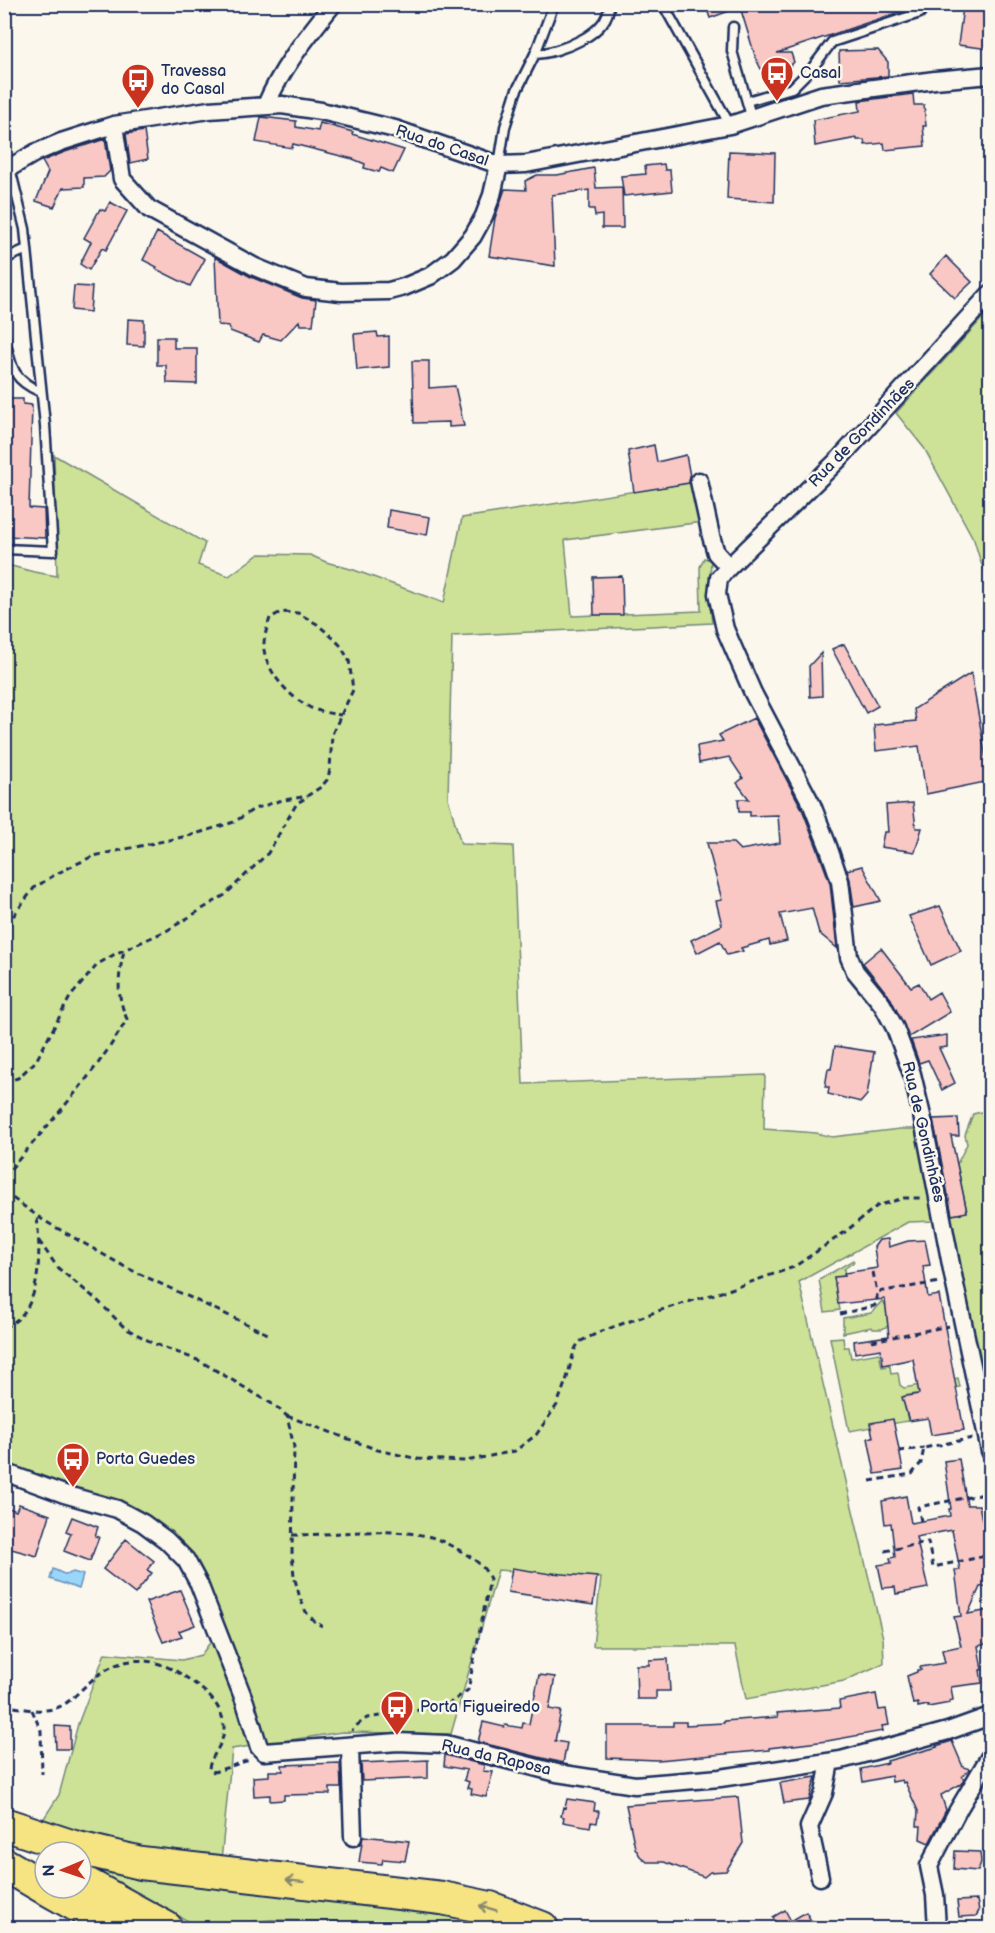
<svg xmlns="http://www.w3.org/2000/svg" width="995" height="1933" viewBox="0 0 995 1933" font-family="'Balsamiq Sans',sans-serif">
<style>
.green{fill:#cde296;stroke:#74887a;stroke-width:1.5}
.water{fill:#9ad6fb;stroke:#6793bc;stroke-width:1.5}
.building{fill:#f9c8c4;stroke:#1b2f5e;stroke-width:1.5}
.lines{fill:none;stroke-linecap:round;stroke-linejoin:round}
.service-casing{stroke:#1b2f5e;stroke-width:13}
.minor-casing{stroke:#1b2f5e;stroke-width:21}
.motorway-casing{stroke:#1b2f5e;stroke-width:36}
.path{stroke:#1b2f5e;stroke-width:3;stroke-dasharray:6 4.5;stroke-linecap:butt}
.service{stroke:#fbf7ec;stroke-width:8}
.minor{stroke:#fbf7ec;stroke-width:16}
.motorway{stroke:#f6e381;stroke-width:32}
.oneway{stroke:#888970}
.labels{text-anchor:middle;dominant-baseline:central;stroke-width:5;stroke-linejoin:round;paint-order:stroke}
.poi-label{font-size:16px;fill:#1b2f5e;stroke:#fbf7ec;text-anchor:start}
.street-label{font-size:16px;fill:#1b2f5e;stroke:#fbf7ec}
</style>
<rect width="100%" height="100%" fill="#fbf7ec"/>
<filter id="ink" filterUnits="userSpaceOnUse"><feTurbulence type="fractalNoise" baseFrequency=".0167" numOctaves="2"/><feDisplacementMap in="SourceGraphic" scale="12" xChannelSelector="R" yChannelSelector="G"/><feConvolveMatrix kernelMatrix="1 2 1 2 8 2 1 2 1" color-interpolation-filters="sRGB"/></filter>
<g filter="url(#ink)">
<!-- green -->
<path class="green" d="M988,312H990V580L981,563L974,540L924,448L896,413Z
M54,455L205,543L198,565L229,576L259,554L310,555L326,562L354,570L444,603L462,518L694,482L702,522L565,540L572,616L701,611L700,567L704,558L711,560L709,595L712,623L452,636L448,798L461,844L513,846L523,1084L765,1075L764,1129L816,1133L832,1137L900,1129H916L936,1221L908,1222L799,1282L883,1638L884,1663L844,1681L746,1699L735,1646H593L601,1578L498,1570L451,1734L342,1732L232,1749L221,1861L143,1854L39,1826L59,1795L78,1724L105,1653L182,1660L201,1655L217,1633L163,1532L5,1474L4,564L34,572L57,576Z
M990,1110V1419L950,1215L967,1212L957,1164L967,1144L965,1135L973,1114Z
M853,1260L854,1262L844,1269L845,1276L834,1278L840,1310L825,1312L819,1280Z
M882,1301L886,1306L888,1326L882,1329H873L872,1327L843,1333V1318L871,1313Z
M843,1337L844,1347H849L851,1358L879,1353L882,1367L890,1366L891,1374L898,1373L900,1385L904,1388L958,1378L960,1387L904,1396L903,1399L908,1421L849,1431L830,1338Z
M81,1862L398,1900L519,1928H479L411,1923L271,1920L197,1926Z"/>
<!-- water -->
<path class="water" d="M53,1569L66,1575L73,1572L83,1575L79,1589L50,1579Z"/>
<!-- building -->
<path class="building" d="M705,4H917V6L777,53H791L794,62L781,74H771L761,69L756,59L740,7L710,18Z
M963,7L990,11V49L958,45Z
M878,50L888,62V76L840,80L839,51Z
M913,94L914,105H924L926,126H923L925,146L885,150L884,143L865,145L864,140H857V138L815,146L813,120L860,111L859,101Z
M261,117L296,121V127L318,131L320,123L353,132L352,134L404,150L393,173L381,168L379,172L364,168L365,164L353,159L293,144L292,148L256,142Z
M144,131L148,159L130,163L126,134Z
M105,139L110,171L104,177L84,178V187L63,188L54,207L36,201L48,172L42,161L65,152Z
M729,151L775,153L774,202L727,199Z
M664,164L665,170H670L672,191L624,196L621,176L646,174L645,166Z
M594,168L596,188L622,187L623,228H602V215L595,216L594,209H589V190L552,195L555,266L489,256L495,218L505,189L526,190L525,181L537,175H557Z
M110,202L127,211L106,250L102,248L89,270L80,264L91,242L84,238L100,209L105,211Z
M157,232L205,259L190,286L156,269L157,267L143,260Z
M946,256L972,282L955,298L930,274Z
M215,257L251,277L302,298L316,300L313,325H300L299,321L281,340L263,335L259,342L230,331L229,326L218,325Z
M74,286L92,287L90,312L72,310Z
M128,319L144,320V346L127,345Z
M377,332L378,337L389,336V367L357,370L354,334Z
M157,337H174V348H197V384L167,383L166,365H157Z
M412,361H429V388L455,386L464,426L449,427V422L414,423Z
M4,399H23V404L32,405L29,508L44,509L45,538L5,536Z
M654,445L657,462L686,455L690,476L689,483L634,492L628,451Z
M389,510L430,517L427,535L387,528Z
M622,576L623,615H594L593,577Z
M844,644L878,706L866,713L832,649Z
M821,653L822,696L810,697L809,666Z
M971,673L990,781L926,794L919,746L876,751L874,725L916,721L914,709Z
M754,718L802,809L818,850L830,883L837,948L819,933L812,908L780,914L787,941L770,945L769,940L741,948L743,951L727,955L720,941L697,953L691,940L722,925L716,901L722,900L707,843H733L740,850L780,843L778,815L750,816V812H739L738,799H749L737,783L743,778L729,757L699,763L697,746L723,741L719,735Z
M913,803L916,828H922L915,852L881,847L884,832H888L886,805Z
M862,866L881,901L854,907L850,880L847,870Z
M940,906L961,951L931,965L909,916Z
M881,948L911,987L919,983L928,999L939,992L950,1012L909,1037L891,999L863,963Z
M947,1035V1047L939,1048L955,1083L942,1090L928,1060L919,1063L911,1040Z
M835,1046L874,1052L867,1095L861,1102L828,1094L829,1087H825L828,1069H831Z
M958,1118L959,1136H951L967,1212L952,1215L933,1119Z
M888,1239L889,1247L908,1241L925,1240L930,1265L923,1266L928,1297L939,1295L964,1430L931,1435L928,1418L909,1421L902,1397L919,1394L913,1359L883,1365L881,1349L855,1353L854,1341L889,1336L885,1299L838,1304L834,1277L845,1276L844,1273L877,1268L874,1247L879,1240Z
M893,1419L903,1470L875,1474L868,1438L873,1437L870,1423Z
M959,1459L967,1505H979L990,1560V1586L980,1587L968,1614L990,1610V1643L978,1646L982,1670H980L982,1683L951,1687L953,1700L949,1701L950,1703L928,1707V1705L918,1707V1703L913,1704L907,1676L917,1672V1670H921L920,1667L945,1663L942,1650L961,1646L954,1617L961,1616L955,1570H960L952,1530L916,1537L928,1588L896,1594L895,1587L883,1588L878,1565L891,1563L890,1558L895,1557L891,1523L885,1524L882,1501L906,1496L911,1523L950,1516L949,1509H951L944,1461Z
M19,1504L50,1515L37,1556L4,1547V1506L16,1511Z
M72,1517L98,1527L95,1536L99,1537L90,1561L64,1551L71,1533L66,1531Z
M126,1539L154,1561L147,1570L152,1573L135,1594L103,1569Z
M512,1568L551,1574L552,1573L597,1577L593,1605L508,1592Z
M180,1590L195,1625L179,1631L182,1636L163,1642L146,1602Z
M668,1659L670,1691H656V1699H637L636,1665H649V1660Z
M539,1675L555,1677L549,1709L561,1711L555,1741L567,1743L563,1763L478,1742L483,1722L504,1727L505,1725L522,1728L523,1723L529,1724Z
M876,1694L879,1710L886,1709L889,1725L882,1726L883,1731L827,1741L769,1748V1750L658,1760L607,1758V1726H673V1722H686V1725L724,1723V1721L778,1717L777,1713L840,1708L839,1701Z
M55,1726L70,1727V1749H56Z
M952,1741L963,1767L970,1769L962,1777L964,1780L961,1784L941,1795L946,1810L929,1843L920,1839L921,1826H917L918,1811L905,1782L903,1783L902,1780L892,1782L891,1776L863,1782L861,1769L888,1763L887,1761L937,1747L936,1746Z
M445,1755L484,1765L483,1771L493,1772L486,1797L471,1794L472,1789L467,1788L469,1782L464,1780L467,1770L444,1766Z
M428,1760V1778L362,1781L361,1763Z
M340,1763L341,1788H330V1794L284,1795V1800L270,1801V1795L254,1796L253,1777L269,1776V1771H283L282,1765Z
M816,1777L809,1800L784,1803L780,1783Z
M738,1797L743,1843L726,1871L710,1872L704,1877L664,1862H647L640,1856L635,1848L626,1805Z
M567,1799L595,1803L594,1811H599L597,1823L591,1822L590,1827L563,1822L564,1817L561,1816L563,1807L565,1808Z
M363,1836L409,1841L405,1861L383,1859L382,1864L359,1862Z
M955,1851L980,1852L981,1862L978,1871L954,1869Z
M977,1900L979,1911L976,1916L959,1917L957,1901Z
M785,1910L791,1921L806,1912L816,1929H776L778,1927L773,1917Z"/>
<g class="lines">
<defs>
<path id="service" d="M663,4L730,125
M733,27L732,51L752,119
M535,54C559,53 610,34 609,4
M747,101L792,88L813,67L832,42L920,13L926,4
M499,165L505,127L516,92L535,54L554,4
M4,259L27,249
M4,334C11,364 10,379 41,392
M4,549L53,551L45,425L25,229L10,168
M988,1082H990"/>
<path id="minor" d="M266,105C282,67 307,37 333,4
M114,125L122,179L149,209L255,267L306,288L341,292L389,291L404,287L430,276L453,259L473,236L484,216L492,195L499,165
M4,171L35,153L61,142L114,125L209,110L282,105L321,111L395,129L499,165L526,164L730,125L821,95L935,80L990,75
M990,294L839,459L729,567L719,578L717,594L725,629L753,693L812,805L828,846L840,881L849,957L855,971L882,1004L895,1028L912,1074L923,1120L954,1280L990,1451
M699,481L711,536L716,553L729,567
M4,1472L64,1494L117,1509L143,1523L166,1540L186,1560L199,1584L245,1702L259,1747L264,1752L398,1742L446,1744L557,1773L635,1785L720,1778L841,1760L948,1731L990,1716
M350,1747L353,1837
M820,1877L809,1827L824,1793L830,1762
M937,1928L935,1895L929,1866L958,1810L990,1756"/>
<path id="motorway" d="M4,1824L74,1847L141,1863L442,1898L490,1908L542,1928
M4,1864L45,1888
M81,1881L166,1928
M46,1888L117,1928"/>
</defs>
<!-- service casing -->
<use href="#service" class="service-casing"/>
<!-- minor casing -->
<use href="#minor" class="minor-casing"/>
<!-- motorway casing -->
<use href="#motorway" class="motorway-casing"/>
<!-- path -->
<path class="path" d="M4,935L14,915L34,888L56,874L93,856L192,835L234,822L254,809L279,801L307,796L321,787L327,780L330,770L332,734L353,690L349,660L340,645L332,637L317,624L298,613L281,612L270,618C267,628 263,639 264,650C268,674 291,699 313,709C322,712 332,714 341,715
M4,1082L18,1078L36,1061L70,997L98,964L115,954L168,930L225,895L268,853L297,803L306,798
M4,1177C46,1126 94,1077 127,1019C116,995 118,976 124,951
M4,1192L43,1220L127,1268L268,1334
M39,1241L58,1268L97,1300L125,1328L155,1344L200,1361L274,1405L287,1416L294,1447L292,1553L294,1576L300,1598L306,1612L315,1622L322,1626
M873,1272L877,1292
M840,1314L874,1306L877,1303V1292L940,1282
M4,1327C44,1313 40,1251 37,1216
M872,1341L949,1326
M287,1416L378,1450L418,1459L466,1461L515,1451L536,1435L557,1405L567,1378L574,1351L579,1342L602,1331L661,1310L728,1290L794,1267L845,1232L877,1206L904,1198H924
M899,1451L924,1448
M870,1481L912,1474L921,1463L924,1448L973,1438
M921,1521L918,1507L990,1493
M292,1535C337,1535 383,1527 427,1536C438,1538 451,1546 461,1551C475,1560 483,1564 490,1579L468,1690L446,1706L367,1718L353,1728L352,1731
M885,1551L928,1542L933,1567L990,1555
M4,1705C22,1708 41,1714 59,1707C72,1701 80,1690 91,1681C125,1650 160,1657 194,1683C209,1694 223,1708 224,1727C224,1747 210,1755 209,1769L214,1772L249,1760
M32,1710L41,1731L42,1774"/>
<!-- service -->
<use href="#service" class="service"/>
<!-- minor -->
<use href="#minor" class="minor"/>
<!-- motorway -->
<use href="#motorway" class="motorway"/>
</g>
<!-- one-way arrows -->
<defs><path id="oneway-shaft" d="M-6 0H5M1.5-3L5.5 0L1.5 3" fill="none" stroke-width="1.6" stroke-linecap="round" stroke-linejoin="round" transform="scale(1.5)"/></defs>
<g class="oneway">
<use href="#oneway-shaft" transform="translate(295 1881) rotate(-173)"/>
<use href="#oneway-shaft" transform="translate(488 1908) rotate(-164)"/>
</g>
</g>
<!-- icons -->
<defs>
<symbol id="bus-pin" viewBox="-11 -11 22 30"><path d="M0 17L-7.5 6A9.5 9.5 0 1 1 7.5 6Z" fill="#c8321e" stroke="#fbf7ec"/><path d="M-5-6H5V4H4V6H2V4H-2V6H-4V4H-5ZM-3.5-4V0h7V-4ZM-3.5 1.2v1.5H-2V1.2ZM2 1.2v1.5H3.5V1.2Z" fill="#fff"/></symbol>
</defs>
<g fill-rule="evenodd">
<use href="#bus-pin" x="758" y="54" width="38" height="52"/>
<use href="#bus-pin" x="119" y="61" width="38" height="52"/>
<use href="#bus-pin" x="54" y="1440" width="38" height="52"/>
<use href="#bus-pin" x="378" y="1688" width="38" height="52"/>
</g>
<g class="labels">
<!-- poi labels -->
<g class="poi-label">
<text x="161" y="71">Travessa<tspan x="161" dy="18">do Casal</tspan></text>
<text x="800" y="73">Casal</text>
<text x="96" y="1459">Porta Guedes</text>
<text x="420" y="1707">Porta Figueiredo</text>
</g>
<!-- street labels -->
<g class="street-label">
<text transform="translate(442 146) rotate(19)">Rua do Casal</text>
<text transform="translate(862 433) rotate(-46)">Rua de Gondinhães</text>
<text transform="translate(923 1132) rotate(77)">Rua de Gondinhães</text>
<text transform="translate(496 1758) rotate(13)">Rua da Raposa</text>
</g>
</g>
<!-- margin -->
<rect width="995" height="1933" fill="none" stroke="#fbf7ec" stroke-width="24"/>
<rect x="12" y="12" width="971" height="1909" fill="none" stroke="#1b2f5e" stroke-width="2" filter="url(#ink)"/>
<!-- north arrow -->
<g transform="translate(63 1870) rotate(268)"><circle r="28" fill="#fbf7ec" stroke="#a1a7b3" stroke-width="1.5"/>
<path d="M0-4.5L10 22L0 15L-10 22Z" fill="#c8321e"/>
<text y="-9" font-size="16" font-weight="bold" text-anchor="middle" fill="#1b2f5e">N</text>
</g>
</svg>
